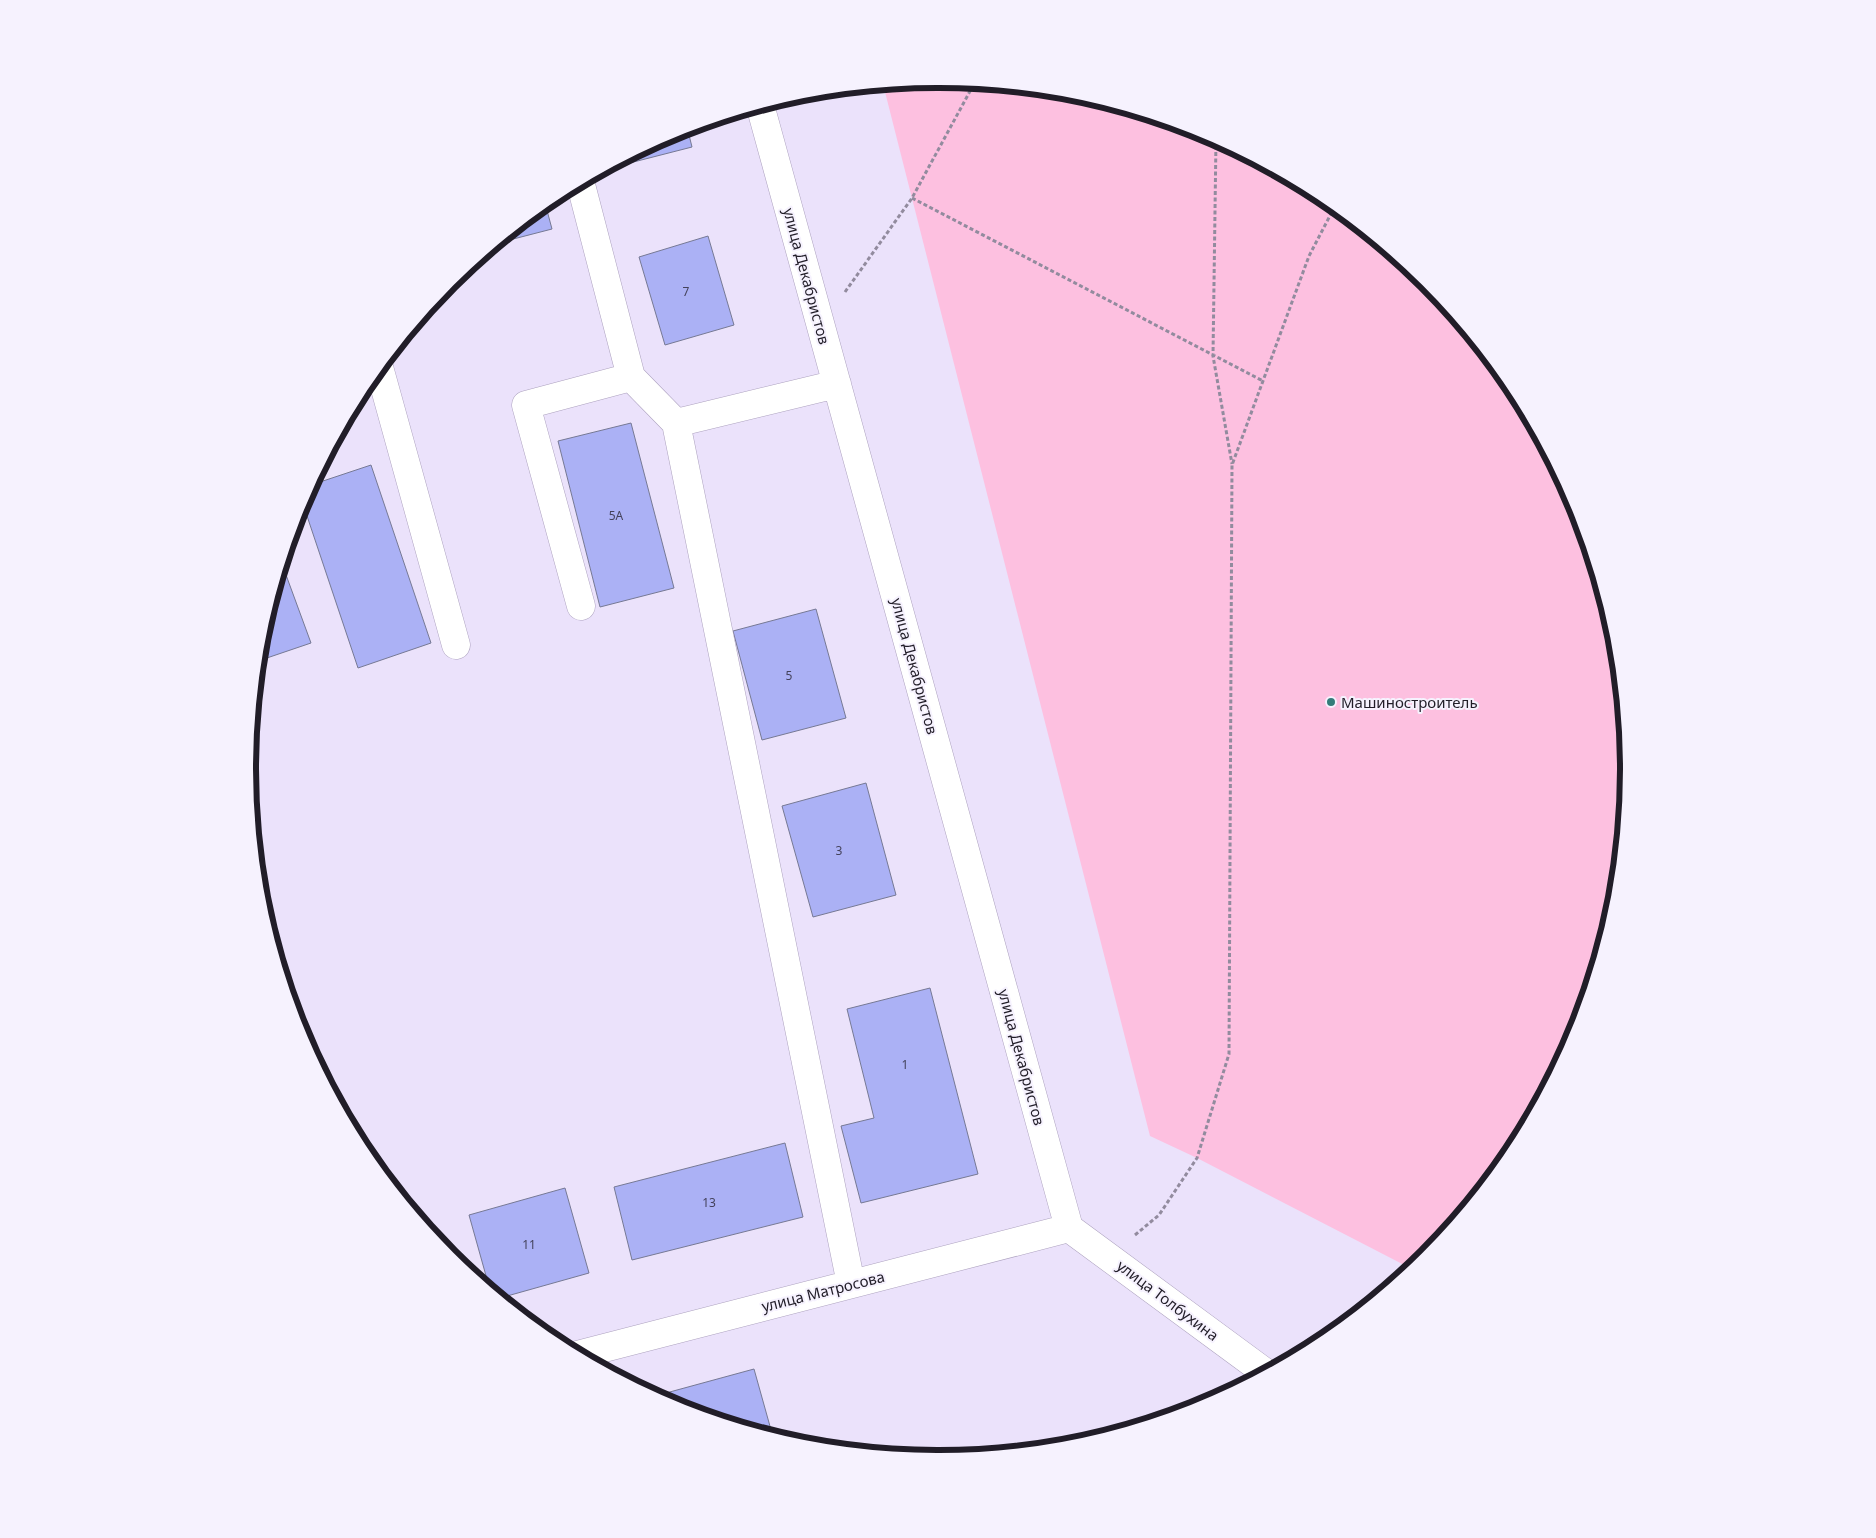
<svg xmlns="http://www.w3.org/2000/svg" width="1876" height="1538" viewBox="0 0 1876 1538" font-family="'Noto Sans',sans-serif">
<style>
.green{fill:#fdc0e0}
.building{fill:#abb1f5;stroke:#767994}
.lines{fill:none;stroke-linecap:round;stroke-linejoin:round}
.minor-casing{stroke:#ada2bf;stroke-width:29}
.path{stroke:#928b9e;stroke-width:3;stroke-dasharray:4 2.5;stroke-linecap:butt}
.minor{stroke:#fff;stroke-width:28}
.poi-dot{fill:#347c7a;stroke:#f6f2fe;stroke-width:2}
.labels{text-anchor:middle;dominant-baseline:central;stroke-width:4;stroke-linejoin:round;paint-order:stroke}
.number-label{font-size:12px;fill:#44425b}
.street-label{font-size:15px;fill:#211d28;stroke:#f6f2fe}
.poi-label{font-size:15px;fill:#211d28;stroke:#f6f2fe;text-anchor:start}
.rim{fill:none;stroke:#211d28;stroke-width:6}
</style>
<rect width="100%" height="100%" fill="#ebe2fb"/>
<!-- green -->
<path class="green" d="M938,79L1073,92L1202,131L1322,195L1426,281L1512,386L1576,505L1615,635L1628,769L1615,904L1576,1033L1512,1153L1426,1257L1412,1269L1197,1158L1150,1136L883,84Z"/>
<!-- building -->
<path class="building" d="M687,127L692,147L614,167L613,164L674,131Z
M545,203L552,229L494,244Z
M708,236L734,325L665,345L639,257Z
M631,423L674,588L600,607L558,441Z
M371,465L431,643L358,668L302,501L311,485Z
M282,564L311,643L258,661L261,634Z
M816,609L846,718L762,740L733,631Z
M866,783L896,895L813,917L782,806Z
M259,880L294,1011L261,903Z
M930,988L978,1174L861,1203L841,1126L874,1118L847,1009Z
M785,1143L803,1217L632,1260L614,1187Z
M565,1188L589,1273L500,1298L490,1290L469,1215Z
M754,1369L773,1437L674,1407L655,1396Z"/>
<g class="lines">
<defs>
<path id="minor" d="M760,105L1069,1228
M580,181L631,377L676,423L851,1284
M379,367L456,645
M676,423L837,384
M581,606L526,405L631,377
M1069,1228L1266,1373
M577,1355L1069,1228"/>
</defs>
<!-- minor casing -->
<use href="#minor" class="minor-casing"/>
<!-- path -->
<path class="path" d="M1216,139L1213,356L1232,464
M912,198L1263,381
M845,292L912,198L975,82
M1135,1235L1159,1215L1197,1158L1229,1054L1232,465L1309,256L1335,206"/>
<!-- minor -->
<use href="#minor" class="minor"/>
</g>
<!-- markers -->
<circle class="poi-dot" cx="1331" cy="702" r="5"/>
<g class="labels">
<!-- number labels -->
<g class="number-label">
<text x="686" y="291">7</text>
<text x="616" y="515">5А</text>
<text x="789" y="675">5</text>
<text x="839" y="850">3</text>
<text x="905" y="1064">1</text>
<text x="709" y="1202">13</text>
<text x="529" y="1244">11</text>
</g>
<!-- street labels -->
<g class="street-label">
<text transform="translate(807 276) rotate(75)">улица Декабристов</text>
<text transform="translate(915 666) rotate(75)">улица Декабристов</text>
<text transform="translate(1022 1057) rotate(75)">улица Декабристов</text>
<text transform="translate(823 1291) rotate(-14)">улица Матросова</text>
<text transform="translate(1168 1300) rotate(37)">улица Толбухина</text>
</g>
<!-- poi labels -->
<g class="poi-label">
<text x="1341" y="702">Машиностроитель</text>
</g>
</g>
<!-- crop -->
<path d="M0 0H1876V1538H0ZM937 88H939A681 681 0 0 1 1620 769V769A681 681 0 0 1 939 1450H937A681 681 0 0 1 256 769V769A681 681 0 0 1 937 88Z" fill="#f6f2fe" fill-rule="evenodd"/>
<path class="rim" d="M937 88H939A681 681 0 0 1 1620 769V769A681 681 0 0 1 939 1450H937A681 681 0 0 1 256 769V769A681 681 0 0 1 937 88Z"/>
</svg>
